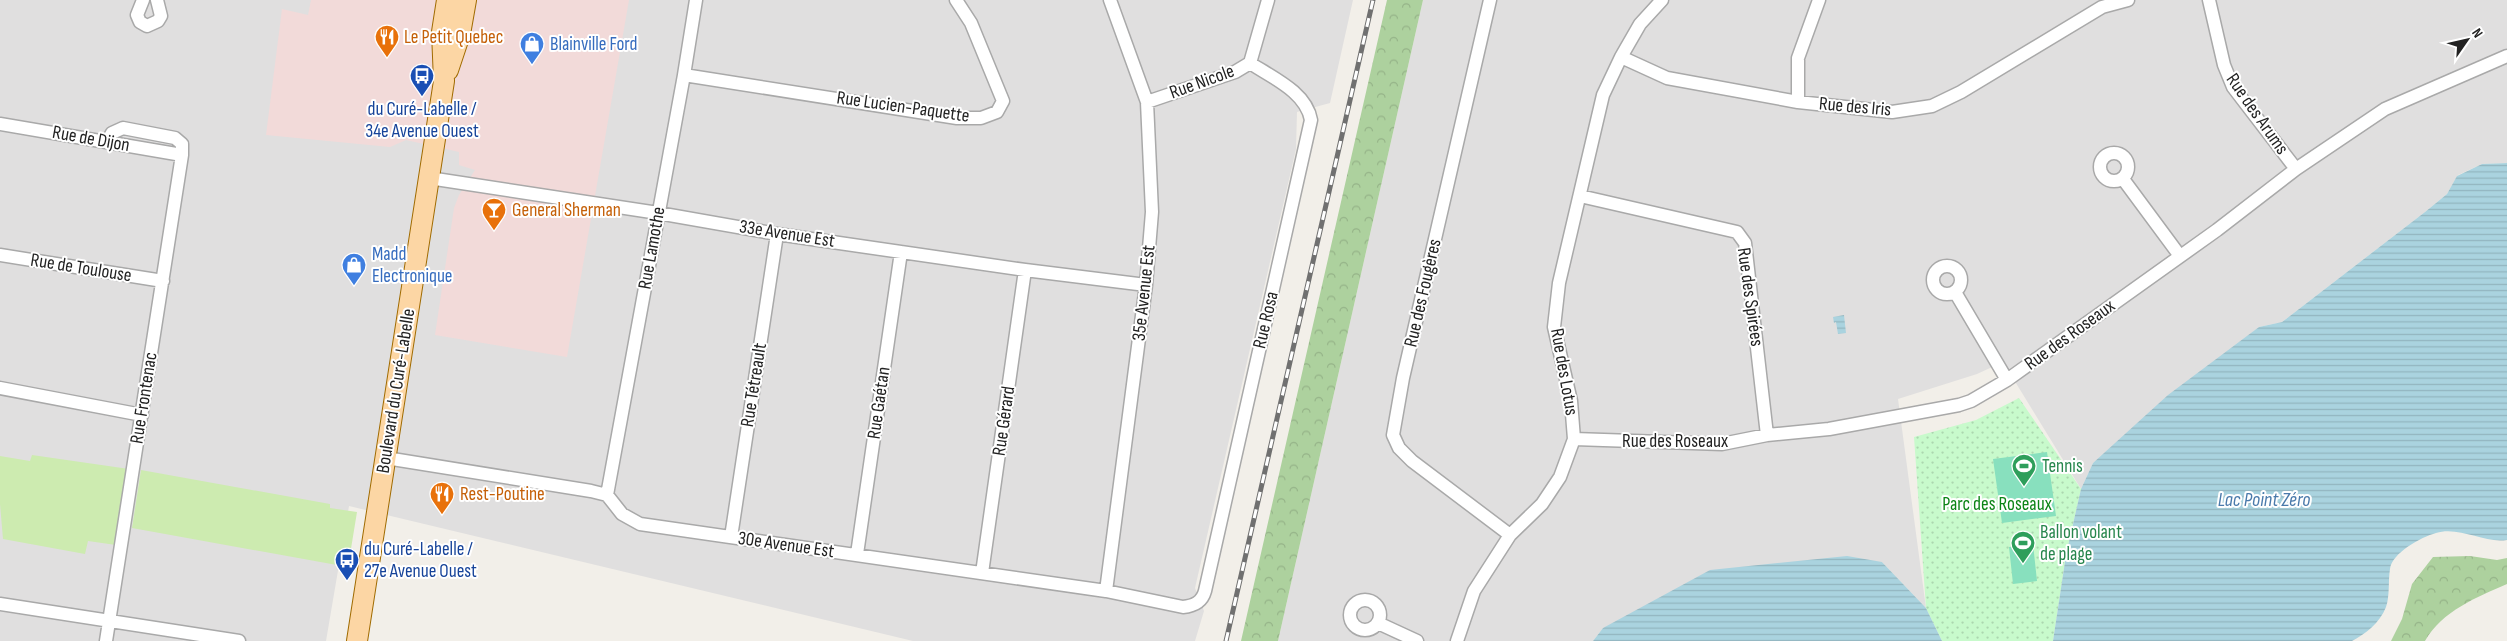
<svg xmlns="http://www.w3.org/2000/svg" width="2507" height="641" viewBox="0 0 2507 641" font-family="'Sofia Sans Condensed',sans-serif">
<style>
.residential{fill:#e0dfdf}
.commercial{fill:#f2dad9}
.grass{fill:#cdebb0}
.forest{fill:url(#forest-crowns)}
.park{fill:url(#park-dots)}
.pitch{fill:#88e0be}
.water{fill:url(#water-rules)}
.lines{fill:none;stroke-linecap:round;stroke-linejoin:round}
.street-casing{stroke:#a9a9a9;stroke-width:15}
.primary-casing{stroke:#a06b00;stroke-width:22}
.street{stroke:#fff;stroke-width:12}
.primary{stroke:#fcd6a4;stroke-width:20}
.rail-casing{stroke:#707070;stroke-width:5}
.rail{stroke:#fff;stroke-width:3;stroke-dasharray:9;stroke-linecap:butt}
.labels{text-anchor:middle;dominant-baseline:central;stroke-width:4;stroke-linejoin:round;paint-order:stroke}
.food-label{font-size:19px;fill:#c56008;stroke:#fff;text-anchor:start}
.shop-label{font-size:19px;fill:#366cbe;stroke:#fff;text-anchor:start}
.street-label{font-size:19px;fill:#222;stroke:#fff}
.transit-label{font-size:19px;fill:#164399;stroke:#fff}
.leisure-label{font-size:19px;fill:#27864d;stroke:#fff;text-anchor:start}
.park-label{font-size:19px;fill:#0c8416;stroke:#fff}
.water-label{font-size:20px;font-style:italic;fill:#4a7aab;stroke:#fff}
</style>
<defs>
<pattern id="forest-crowns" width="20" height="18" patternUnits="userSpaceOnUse" patternTransform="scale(1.25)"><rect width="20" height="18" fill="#add19e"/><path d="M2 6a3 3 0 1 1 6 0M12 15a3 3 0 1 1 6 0" fill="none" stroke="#95b388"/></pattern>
<pattern id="park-dots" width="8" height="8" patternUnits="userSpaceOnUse" patternTransform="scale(1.25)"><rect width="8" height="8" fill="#c8facc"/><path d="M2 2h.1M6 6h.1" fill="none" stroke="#acd6af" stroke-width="1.8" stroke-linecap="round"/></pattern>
<pattern id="water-rules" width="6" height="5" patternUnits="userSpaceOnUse" patternTransform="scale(1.25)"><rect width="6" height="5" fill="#aad3df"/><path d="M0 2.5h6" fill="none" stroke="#92b5bf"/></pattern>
</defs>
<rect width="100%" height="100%" fill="#f2efe9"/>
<!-- residential -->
<path class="residential" d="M0,0H1353L1330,103L1297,112L1296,149L1195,588L1204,611L1195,641H913L349,506L326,641H0Z
M1423,0H2507V163L2482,164L2458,175L2447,194L2425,212L2282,322L2259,327L2093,463L2081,489L2003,362L1977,374L1898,399L1926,608L1882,562L1603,628L1593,641H1278Z"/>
<!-- commercial -->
<path class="commercial" d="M311,0H629L567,357L435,335L454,208L459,195L475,170L459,165V152L406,140L390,147L266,135L282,9L308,15Z"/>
<!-- grass -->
<path class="grass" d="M32,455L129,469L116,545L88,541L85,554L3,539L0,504V456L30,461Z
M141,470L330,504V508L357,512L348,567L132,528Z"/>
<!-- forest -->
<path class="forest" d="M1387,0H1423L1278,641H1241Z
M2470,556L2497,560L2507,558V584C2477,597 2442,611 2425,641H2391L2402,619L2412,584L2433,557Z"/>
<!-- park -->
<path class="park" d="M2019,398L2081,489L2066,555L2053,641H1942L1926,608L1914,437L1976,420Z"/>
<!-- pitch -->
<path class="pitch" d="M2047,452L2056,516L2002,523L1993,459Z
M2033,544L2037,581L2013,584L2009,547Z"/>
<!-- water -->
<path class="water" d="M2507,163V540C2485,544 2460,526 2436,533C2421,537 2392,553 2390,569C2388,581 2390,596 2386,607C2380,623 2365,634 2352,641H2053L2066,555L2081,489L2093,463L2168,395L2259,327L2282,322L2425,212L2447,194L2457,176L2482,164Z
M1844,315L1846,333L1838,334L1836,322L1834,323L1833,317Z
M1847,556L1882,562L1926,608L1942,641H1593L1603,628L1710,570Z"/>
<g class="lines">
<defs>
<path id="street" d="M143,0L137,15L140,22L147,26L158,21L161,16L157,0
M1490,0L1403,378L1393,435L1399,448L1412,461L1510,535
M2209,0L2224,65L2233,87L2296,169
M1621,57L1667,78L1798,102L1892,112L1932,106L1961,92L2102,7L2128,0
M684,75L957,118H981L997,112L1003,101L971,23L956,0
M1147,102L1235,72L1250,63L1268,0
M1798,102V58L1819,0
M0,124L182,155
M2100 167a14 14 0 1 1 28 0a14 14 0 1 1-28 0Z
M429,178L658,213L777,234L1025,270L1146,285
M2123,179L2180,256
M1580,196L1737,232L1745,243L1767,435
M0,255L163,281
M1933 280a14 14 0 1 1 28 0a14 14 0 1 1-28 0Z
M1955,292L2007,380
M0,388L142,415
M1574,439L1722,444L1767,435L1829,429L1959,405L1971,401L2007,380L2217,230L2296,169L2385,109L2507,56
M386,458L591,491L607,495L622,514L640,524L1106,591L1183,607C1194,606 1202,602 1205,591L1311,120C1306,92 1273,78 1250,63
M607,495L684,75L696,0
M731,537L777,234
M857,554L901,252
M982,573L1025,270
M1106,591L1146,285L1152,212L1147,102L1110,0
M1350 615a15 15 0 1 1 30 0a15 15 0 1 1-30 0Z
M0,604L239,641
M1378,623L1417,641
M106,641L182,155V144L175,138L123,128L112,133L107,142
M1457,641L1474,591L1510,535L1542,504L1560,477L1574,439L1571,401L1554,327L1559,283L1603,95L1621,57L1640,24L1662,0"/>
<path id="primary" d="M448,70L460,34L466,0
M357,641L444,81L442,32L447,0"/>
</defs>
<!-- street casing -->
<use href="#street" class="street-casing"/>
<!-- primary casing -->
<use href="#primary" class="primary-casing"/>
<!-- street -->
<use href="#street" class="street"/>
<!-- primary -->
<use href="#primary" class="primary"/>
<defs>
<path id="rail" d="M1226,641L1373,0"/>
</defs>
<!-- rail casing -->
<use href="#rail" class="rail-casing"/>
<!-- rail -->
<use href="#rail" class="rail"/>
</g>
<!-- icons -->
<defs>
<symbol id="restaurant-pin" viewBox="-11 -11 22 30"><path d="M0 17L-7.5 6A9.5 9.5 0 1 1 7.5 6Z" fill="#e8710a" stroke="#fff"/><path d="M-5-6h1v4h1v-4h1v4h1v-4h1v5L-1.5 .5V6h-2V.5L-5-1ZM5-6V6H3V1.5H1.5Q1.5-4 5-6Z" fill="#fff"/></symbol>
<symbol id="shop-pin" viewBox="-11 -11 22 30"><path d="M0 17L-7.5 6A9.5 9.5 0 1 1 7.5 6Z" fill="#3f7fe0" stroke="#fff"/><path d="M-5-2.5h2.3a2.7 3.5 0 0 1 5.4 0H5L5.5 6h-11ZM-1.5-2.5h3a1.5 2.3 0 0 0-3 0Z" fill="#fff"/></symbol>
<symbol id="bus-pin" viewBox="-11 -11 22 30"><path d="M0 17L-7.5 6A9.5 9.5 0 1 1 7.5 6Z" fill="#1a4fb4" stroke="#fff"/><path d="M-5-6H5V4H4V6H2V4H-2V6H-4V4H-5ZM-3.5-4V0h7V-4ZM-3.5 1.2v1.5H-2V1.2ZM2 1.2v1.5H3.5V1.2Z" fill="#fff"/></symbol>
<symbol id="bar-pin" viewBox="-11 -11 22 30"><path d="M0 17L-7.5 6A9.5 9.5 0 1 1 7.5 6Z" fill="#e8710a" stroke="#fff"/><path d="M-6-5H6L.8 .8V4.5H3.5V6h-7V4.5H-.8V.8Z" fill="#fff"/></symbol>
<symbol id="stadium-pin" viewBox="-11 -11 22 30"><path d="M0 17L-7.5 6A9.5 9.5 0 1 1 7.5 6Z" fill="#2e9e5b" stroke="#fff"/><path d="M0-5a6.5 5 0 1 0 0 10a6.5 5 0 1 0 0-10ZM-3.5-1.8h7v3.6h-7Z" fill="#fff"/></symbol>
</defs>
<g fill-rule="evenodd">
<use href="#restaurant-pin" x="373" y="23" width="28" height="38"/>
<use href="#shop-pin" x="518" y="30" width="28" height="38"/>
<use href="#bus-pin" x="408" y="62" width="28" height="38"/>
<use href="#bar-pin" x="480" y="196" width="28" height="38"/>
<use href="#shop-pin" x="340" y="251" width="28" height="38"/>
<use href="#stadium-pin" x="2010" y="452" width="28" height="38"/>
<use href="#restaurant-pin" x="428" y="480" width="28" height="38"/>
<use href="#stadium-pin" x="2009" y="529" width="28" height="38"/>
<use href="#bus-pin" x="333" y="546" width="28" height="38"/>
</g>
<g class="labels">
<!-- food labels -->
<g class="food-label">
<text x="404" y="37">Le Petit Quebec</text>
<text x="512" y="210">General Sherman</text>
<text x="460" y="494">Rest-Poutine</text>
</g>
<!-- shop labels -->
<g class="shop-label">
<text x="550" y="44">Blainville Ford</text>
<text x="372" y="254">Madd<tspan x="372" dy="22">Electronique</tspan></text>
</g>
<!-- street labels -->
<g class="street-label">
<text transform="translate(1202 82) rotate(-20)">Rue Nicole</text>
<text transform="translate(903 107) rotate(8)">Rue Lucien-Paquette</text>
<text transform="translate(1855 107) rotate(5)">Rue des Iris</text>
<text transform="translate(2257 114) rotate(55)">Rue des Arums</text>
<text transform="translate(91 139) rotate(10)">Rue de Dijon</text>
<text transform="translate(787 234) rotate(9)">33e Avenue Est</text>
<text transform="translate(652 248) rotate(-80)">Rue Lamothe</text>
<text transform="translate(81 268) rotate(9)">Rue de Toulouse</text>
<text transform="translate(1144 293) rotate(-84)">35e Avenue Est</text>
<text transform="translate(1423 293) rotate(-77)">Rue des Fougères</text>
<text transform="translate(1750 297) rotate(82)">Rue des Spirées</text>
<text transform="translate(1266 320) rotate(-77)">Rue Rosa</text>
<text transform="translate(2070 335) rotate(-36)">Rue des Roseaux</text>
<text transform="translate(1564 372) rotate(80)">Rue des Lotus</text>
<text transform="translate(754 385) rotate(-81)">Rue Tétreault</text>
<text transform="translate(396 391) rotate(-81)">Boulevard du Curé-Labelle</text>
<text transform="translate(144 398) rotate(-81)">Rue Frontenac</text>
<text transform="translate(879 403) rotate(-82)">Rue Gaétan</text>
<text transform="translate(1004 421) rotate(-82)">Rue Gérard</text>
<text x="1675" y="441">Rue des Roseaux</text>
<text transform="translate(786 545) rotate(8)">30e Avenue Est</text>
</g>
<!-- transit labels -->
<g class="transit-label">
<text x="422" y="109">du Curé-Labelle /<tspan x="422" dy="22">34e Avenue Ouest</tspan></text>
<text x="364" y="549" text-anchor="start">du Curé-Labelle /<tspan x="364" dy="22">27e Avenue Ouest</tspan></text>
</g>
<!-- leisure labels -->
<g class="leisure-label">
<text x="2042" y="466">Tennis</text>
<text x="2040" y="532">Ballon volant<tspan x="2040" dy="22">de plage</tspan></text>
</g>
<!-- park labels -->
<g class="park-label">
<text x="1997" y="504">Parc des Roseaux</text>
</g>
<!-- water labels -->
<g class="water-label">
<text x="2264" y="500">Lac Point Zéro</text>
</g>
</g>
<!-- north arrow -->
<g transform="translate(2467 40) rotate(56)" stroke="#ffffff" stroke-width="4" paint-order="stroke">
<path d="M0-4L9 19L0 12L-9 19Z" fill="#222222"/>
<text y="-8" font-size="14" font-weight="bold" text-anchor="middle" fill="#222222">N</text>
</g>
</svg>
